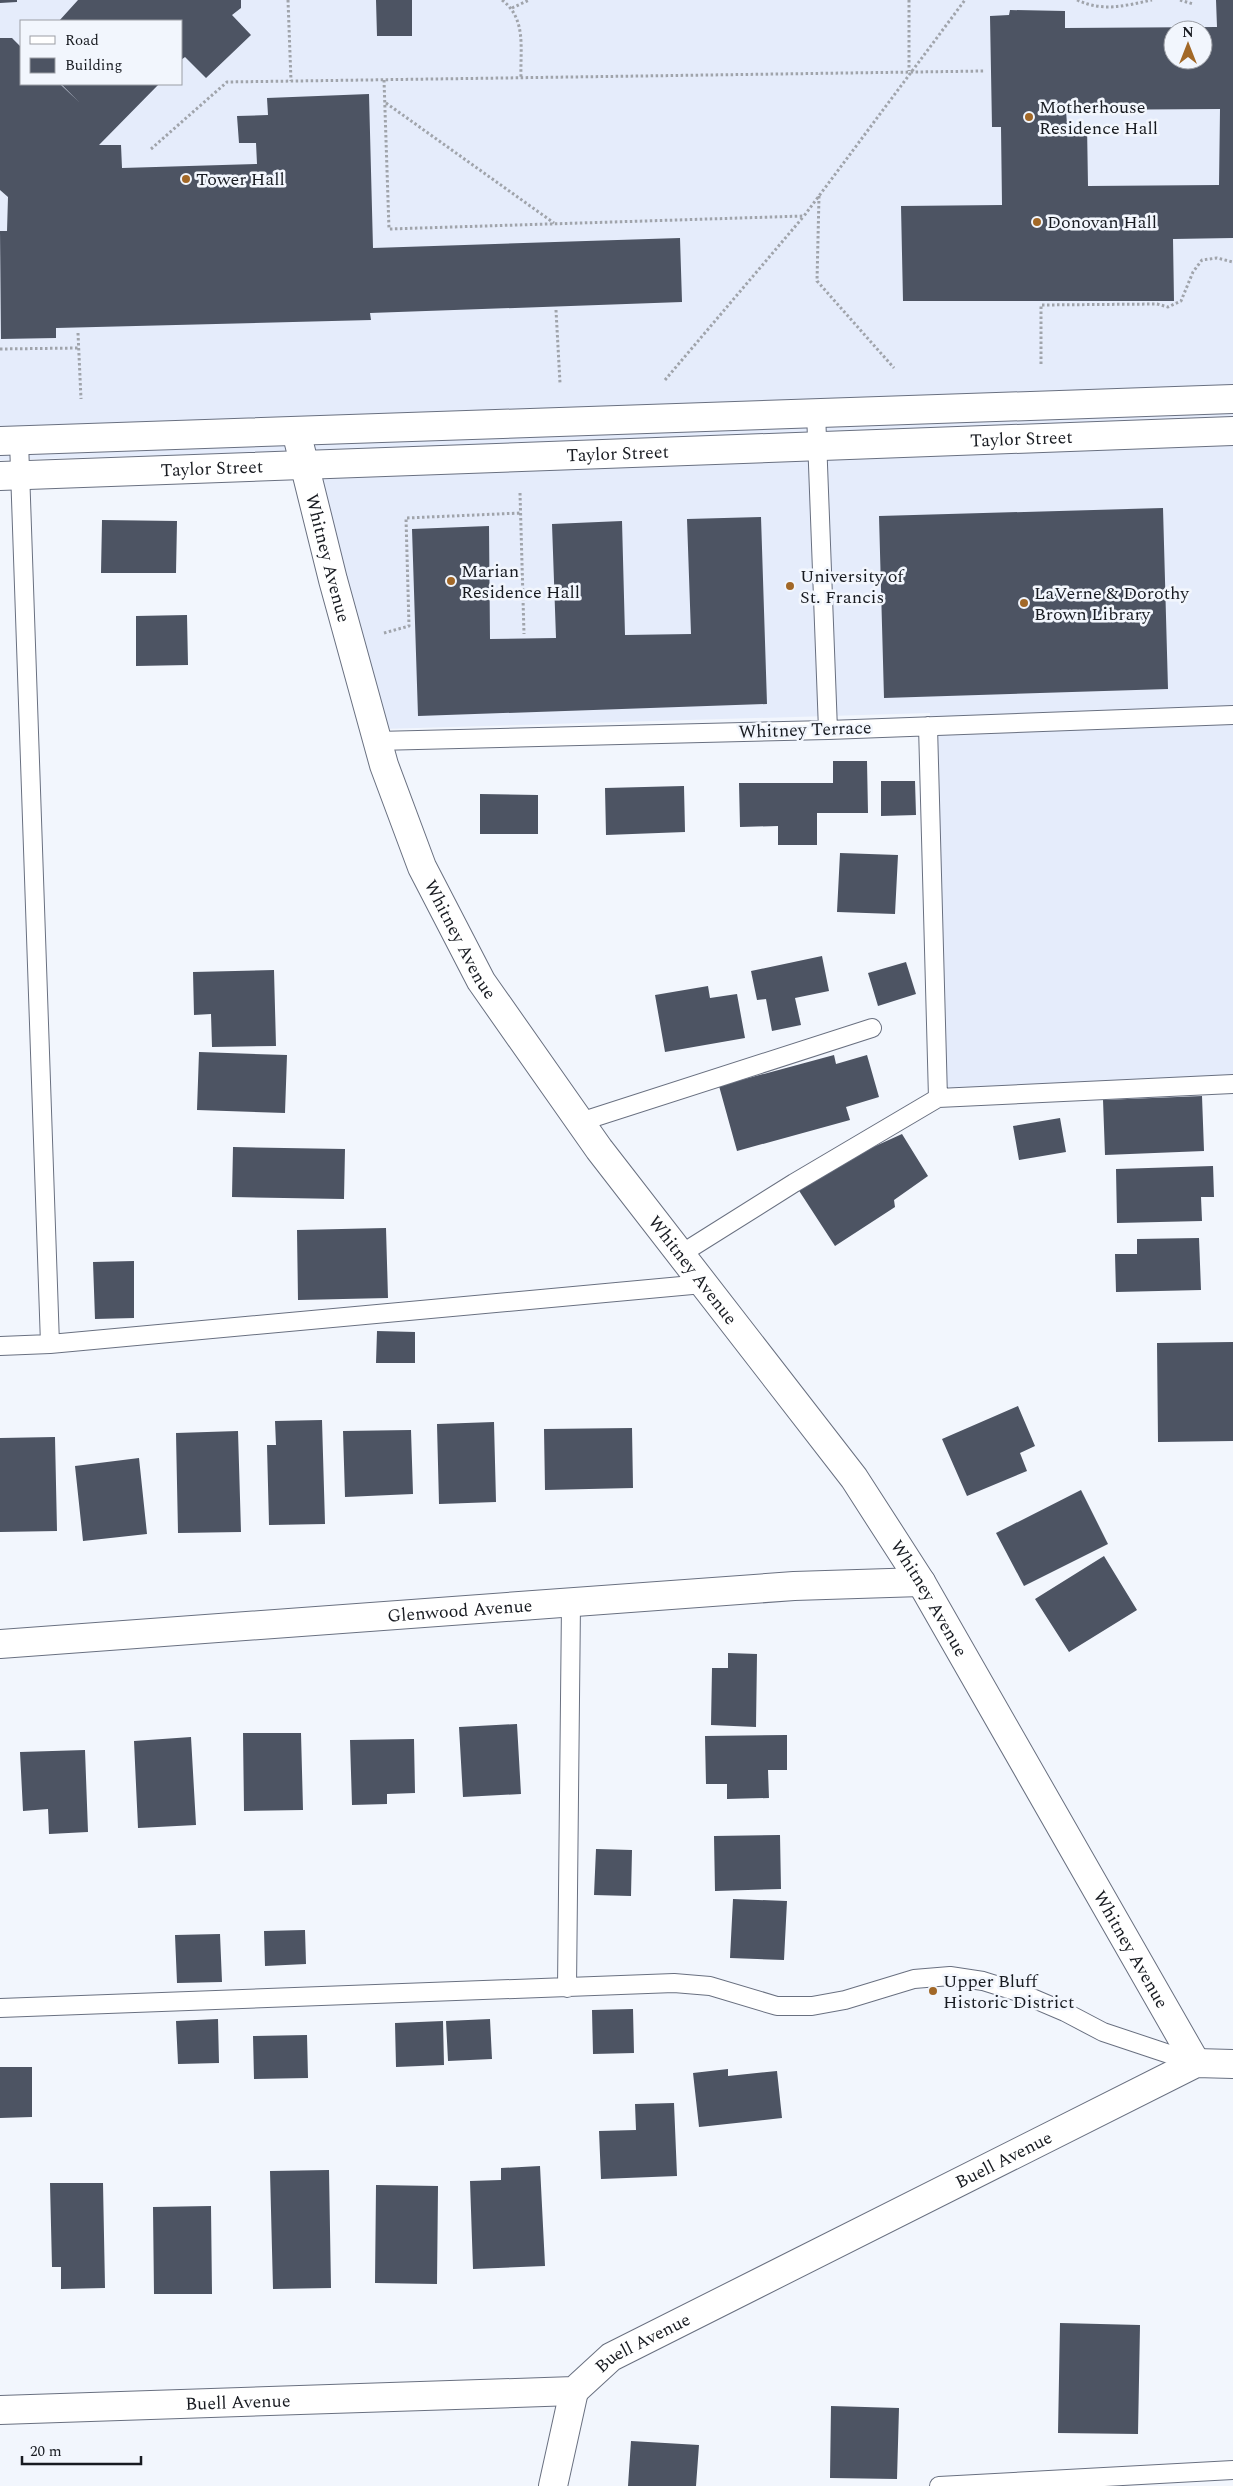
<svg xmlns="http://www.w3.org/2000/svg" width="1233" height="2486" viewBox="0 0 1233 2486" font-family="Spectral,serif">
<style>
.built{fill:#e5ecfb;fill-rule:evenodd}
.building{fill:#4d5463;fill-rule:evenodd}
.lines{fill:none;stroke-linecap:round;stroke-linejoin:round}
.service-casing{stroke:#697080;stroke-width:20}
.minor-casing{stroke:#697080;stroke-width:30}
.path{stroke:#a0a4ab;stroke-width:3;stroke-dasharray:2.5 2.5;stroke-linecap:butt}
.service{stroke:#fff;stroke-width:18}
.minor{stroke:#fff;stroke-width:28}
.poi-dot{fill:#a26827;stroke:#f2f6fd;stroke-width:2}
.labels{text-anchor:middle;dominant-baseline:central;stroke-width:5;stroke-linejoin:round;paint-order:stroke}
.poi-label{font-size:18px;fill:#181b21;stroke:#f2f6fd;text-anchor:start}
.street-label{font-size:18px;fill:#181b21;stroke:#f2f6fd}
</style>
<rect width="100%" height="100%" fill="#f2f6fd"/>
<!-- built -->
<path class="built" d="M0,0H1233V1079L940,1093L930,713L383,729L312,451L0,460ZM21,21H181V84H21ZM1173,30H1203V60H1173Z"/>
<!-- building -->
<path class="building" d="M0,0H17V2L0,3Z
M78,0H241V8L232,15L251,35L206,78L185,57L181,60V21H59Z
M376,0H412V36H377Z
M1216,0H1233V238L1173,239L1174,301H903L901,206L1002,205L1001,127H992L990,16L1009,15L1010,10L1065,11V28L1217,27ZM1173,30H1203V60H1173ZM1220,109L1219,185L1088,186L1087,125H1067L1066,110Z
M0,38H12L21,47V84H60L79,102L61,84H159L99,145H121L122,168L257,164L256,143H239L237,116L268,115L267,98L369,94L373,248L680,238L682,302L370,313L371,320L56,328V338L1,339L0,231H7L8,197L0,190Z
M1163,508L1168,689L884,698L879,516Z
M761,517L767,704L418,716L412,529L489,526L490,639L556,638L552,524L622,521L625,635L691,634L687,519Z
M102,520L177,521L176,573H101Z
M187,615L188,665L136,666V616Z
M833,761H867L868,813H817V845H778V826L740,827L739,783H833Z
M881,781H915L916,815L881,816Z
M684,786L685,832L606,835L605,788Z
M480,794L538,795V834H480Z
M840,853L898,855L895,914L837,912Z
M822,956L829,991L795,998L801,1025L772,1031L766,999L757,1000L751,971Z
M906,962L916,994L878,1006L868,973Z
M274,970L276,1046L212,1047L211,1014L194,1015L193,972Z
M708,986L710,998L737,994L745,1038L665,1052L655,995Z
M199,1052L287,1055L285,1113L197,1110Z
M834,1055L836,1064L867,1055L879,1097L846,1107L850,1120L737,1151L719,1086Z
M1202,1096L1204,1151L1105,1155L1103,1100Z
M1060,1118L1066,1152L1019,1160L1013,1126Z
M902,1134L928,1176L894,1200L895,1207L835,1246L794,1183Z
M233,1147L345,1149L344,1199L232,1197Z
M1213,1166L1214,1197H1201L1202,1221L1117,1223L1116,1169Z
M386,1228L388,1298L298,1300L297,1230Z
M1199,1238L1201,1290L1116,1292L1115,1254H1137V1239Z
M134,1261V1318L95,1319L93,1262Z
M377,1331L415,1332V1363H376Z
M1233,1342V1441L1158,1442L1157,1343Z
M1018,1406L1035,1446L1020,1453L1027,1471L967,1496L942,1439Z
M322,1420L325,1524L269,1525L267,1445H276L275,1421Z
M494,1422L496,1502L439,1504L437,1424Z
M632,1428L633,1488L545,1490L544,1429Z
M411,1430L413,1494L345,1497L343,1431Z
M238,1431L241,1532L178,1533L176,1433Z
M55,1437L57,1531L0,1532V1438Z
M139,1458L147,1534L83,1541L75,1466Z
M1081,1490L1108,1544L1024,1586L996,1533Z
M1104,1556L1137,1610L1069,1652L1035,1599Z
M728,1653L757,1654L756,1727L711,1725L712,1668H728Z
M517,1724L521,1794L463,1797L459,1727Z
M243,1733H301L303,1810L244,1811Z
M787,1735V1770H768L769,1798L727,1799V1784H706L705,1736Z
M191,1737L196,1825L138,1828L134,1741Z
M414,1739L415,1793L387,1794V1804L352,1805L350,1740Z
M85,1750L88,1832L49,1834L48,1809L23,1811L20,1752Z
M780,1835L781,1889L715,1891L714,1836Z
M596,1849L632,1850L631,1896L594,1895Z
M733,1899L787,1901L784,1960L730,1958Z
M305,1930L306,1964L265,1966L264,1931Z
M220,1934L222,1982L177,1983L175,1935Z
M633,2009L634,2053L593,2054L592,2010Z
M218,2019L219,2063L178,2064L176,2021Z
M490,2019L492,2059L448,2061L446,2021Z
M443,2021L444,2065L396,2067L395,2023Z
M307,2035L308,2078L254,2079L253,2036Z
M0,2067H32V2117L0,2118Z
M728,2069V2076L777,2071L782,2118L699,2127L693,2073Z
M674,2103L677,2176L601,2179L599,2131L636,2130L635,2104Z
M540,2166L545,2266L473,2269L470,2181L501,2180V2168Z
M329,2170L331,2288L273,2289L270,2171Z
M50,2183H103L105,2288L61,2289V2267H52Z
M376,2185L438,2186L437,2284L375,2283Z
M211,2206L212,2294H154L153,2207Z
M1060,2323L1140,2325L1138,2434L1058,2433Z
M831,2406L899,2408L897,2479L830,2478Z
M631,2441L699,2445L696,2486H628Z"/>
<g class="lines">
<defs>
<path id="service" d="M816,412L828,730
M19,441L50,1344
M928,726L938,1098L1233,1084
M377,741L828,730L1233,715
M580,1122L872,1028
M681,1254L794,1183L938,1098
M0,1346L50,1344L703,1284
M567,1988L571,1603
M0,2008L674,1983L710,1986L777,2006H812L845,2000L914,1979L950,1976L983,1981L1018,1992L1065,2012L1103,2032L1196,2063
M939,2486L1233,2470"/>
<g id="minor">
<path id="s1" d="M296,431L333,580L384,765L422,867L481,981L599,1149L854,1478L921,1582L1196,2063"/>
<path d="M0,441L1233,399"/>
<path id="s2" d="M0,476L1233,431"/>
<path id="s3" d="M0,1644L794,1586L921,1582"/>
<path id="s4" d="M0,2410L574,2391L611,2357L1196,2063L1233,2064"/>
<path d="M553,2486L574,2391"/>
</g>
</defs>
<!-- service casing -->
<use href="#service" class="service-casing"/>
<!-- minor casing -->
<use href="#minor" class="minor-casing"/>
<!-- path -->
<path class="path" d="M288,0L291,81
M502,0C527,19 520,49 521,78
M909,0V71
M1077,0C1104,12 1123,6 1152,0
M1180,0L1193,4
M512,8L529,0
M384,80L389,229L804,216L965,0
M386,103L554,223
M151,149L227,82L984,71
M819,196L817,281L894,368
M556,310L560,383
M78,333L81,399
M0,349L79,348
M1041,364V305L1157,304L1168,307L1181,301L1193,272L1202,260L1217,258L1233,262
M665,380L804,216
M520,493L524,634
M384,633L409,626L406,518L521,513"/>
<!-- service -->
<use href="#service" class="service"/>
<!-- minor -->
<use href="#minor" class="minor"/>
</g>
<!-- markers -->
<g class="poi-dot">
<circle cx="1029" cy="117" r="5"/>
<circle cx="186" cy="179" r="5"/>
<circle cx="1037" cy="222" r="5"/>
<circle cx="451" cy="581" r="5"/>
<circle cx="790" cy="586" r="5"/>
<circle cx="1024" cy="603" r="5"/>
<circle cx="933" cy="1991" r="5"/>
</g>
<g class="labels">
<!-- poi labels -->
<g class="poi-label">
<text x="1039" y="107">Motherhouse<tspan x="1039" dy="21">Residence Hall</tspan></text>
<text x="196" y="179">Tower Hall</text>
<text x="1047" y="222">Donovan Hall</text>
<text x="461" y="571">Marian<tspan x="461" dy="21">Residence Hall</tspan></text>
<text x="800" y="576">University of<tspan x="800" dy="21">St. Francis</tspan></text>
<text x="1034" y="593">LaVerne &amp; Dorothy<tspan x="1034" dy="21">Brown Library</tspan></text>
<text x="943" y="1981">Upper Bluff<tspan x="943" dy="21">Historic District</tspan></text>
</g>
<!-- street labels -->
<g class="street-label">
<text stroke="none"><textPath href="#s2" startOffset="1022">Taylor Street</textPath></text>
<text stroke="none"><textPath href="#s2" startOffset="618">Taylor Street</textPath></text>
<text stroke="none"><textPath href="#s2" startOffset="212">Taylor Street</textPath></text>
<text stroke="none"><textPath href="#s1" startOffset="131">Whitney Avenue</textPath></text>
<text transform="translate(805 730) rotate(-2)">Whitney Terrace</text>
<text stroke="none"><textPath href="#s1" startOffset="536">Whitney Avenue</textPath></text>
<text stroke="none"><textPath href="#s1" startOffset="941">Whitney Avenue</textPath></text>
<text stroke="none"><textPath href="#s1" startOffset="1346">Whitney Avenue</textPath></text>
<text stroke="none"><textPath href="#s3" startOffset="461">Glenwood Avenue</textPath></text>
<text stroke="none"><textPath href="#s1" startOffset="1751">Whitney Avenue</textPath></text>
<text stroke="none"><textPath href="#s4" startOffset="1064">Buell Avenue</textPath></text>
<text stroke="none"><textPath href="#s4" startOffset="659">Buell Avenue</textPath></text>
<text stroke="none"><textPath href="#s4" startOffset="238">Buell Avenue</textPath></text>
</g>
</g>
<!-- legend -->
<rect x="20" y="20" width="162" height="65" fill="#f2f6fd" stroke="#9b9ea5"/>
<rect x="30" y="36" width="25" height="8" fill="#ffffff" stroke="#9b9ea5"/>
<text x="65" y="45" font-size="15" fill="#181b21">Road</text>
<rect x="30" y="58" width="25" height="15" fill="#4d5463" stroke="#9b9ea5"/>
<text x="65" y="70" font-size="15" fill="#181b21">Building</text>
<!-- north arrow -->
<g transform="translate(1188 45)"><circle r="24" fill="#f2f6fd" stroke="#9b9ea5"/>
<path d="M0-4L9 19L0 12L-9 19Z" fill="#a26827"/>
<text y="-8" font-size="14" font-weight="bold" text-anchor="middle" fill="#181b21">N</text>
</g>
<!-- scale -->
<path d="M22 2456v8h119v-8" fill="none" stroke="#181b21" stroke-width="2.5"/>
<text x="30" y="2456" font-size="15" fill="#181b21" stroke="#f2f6fd" stroke-width="4" paint-order="stroke">20 m</text>
</svg>
